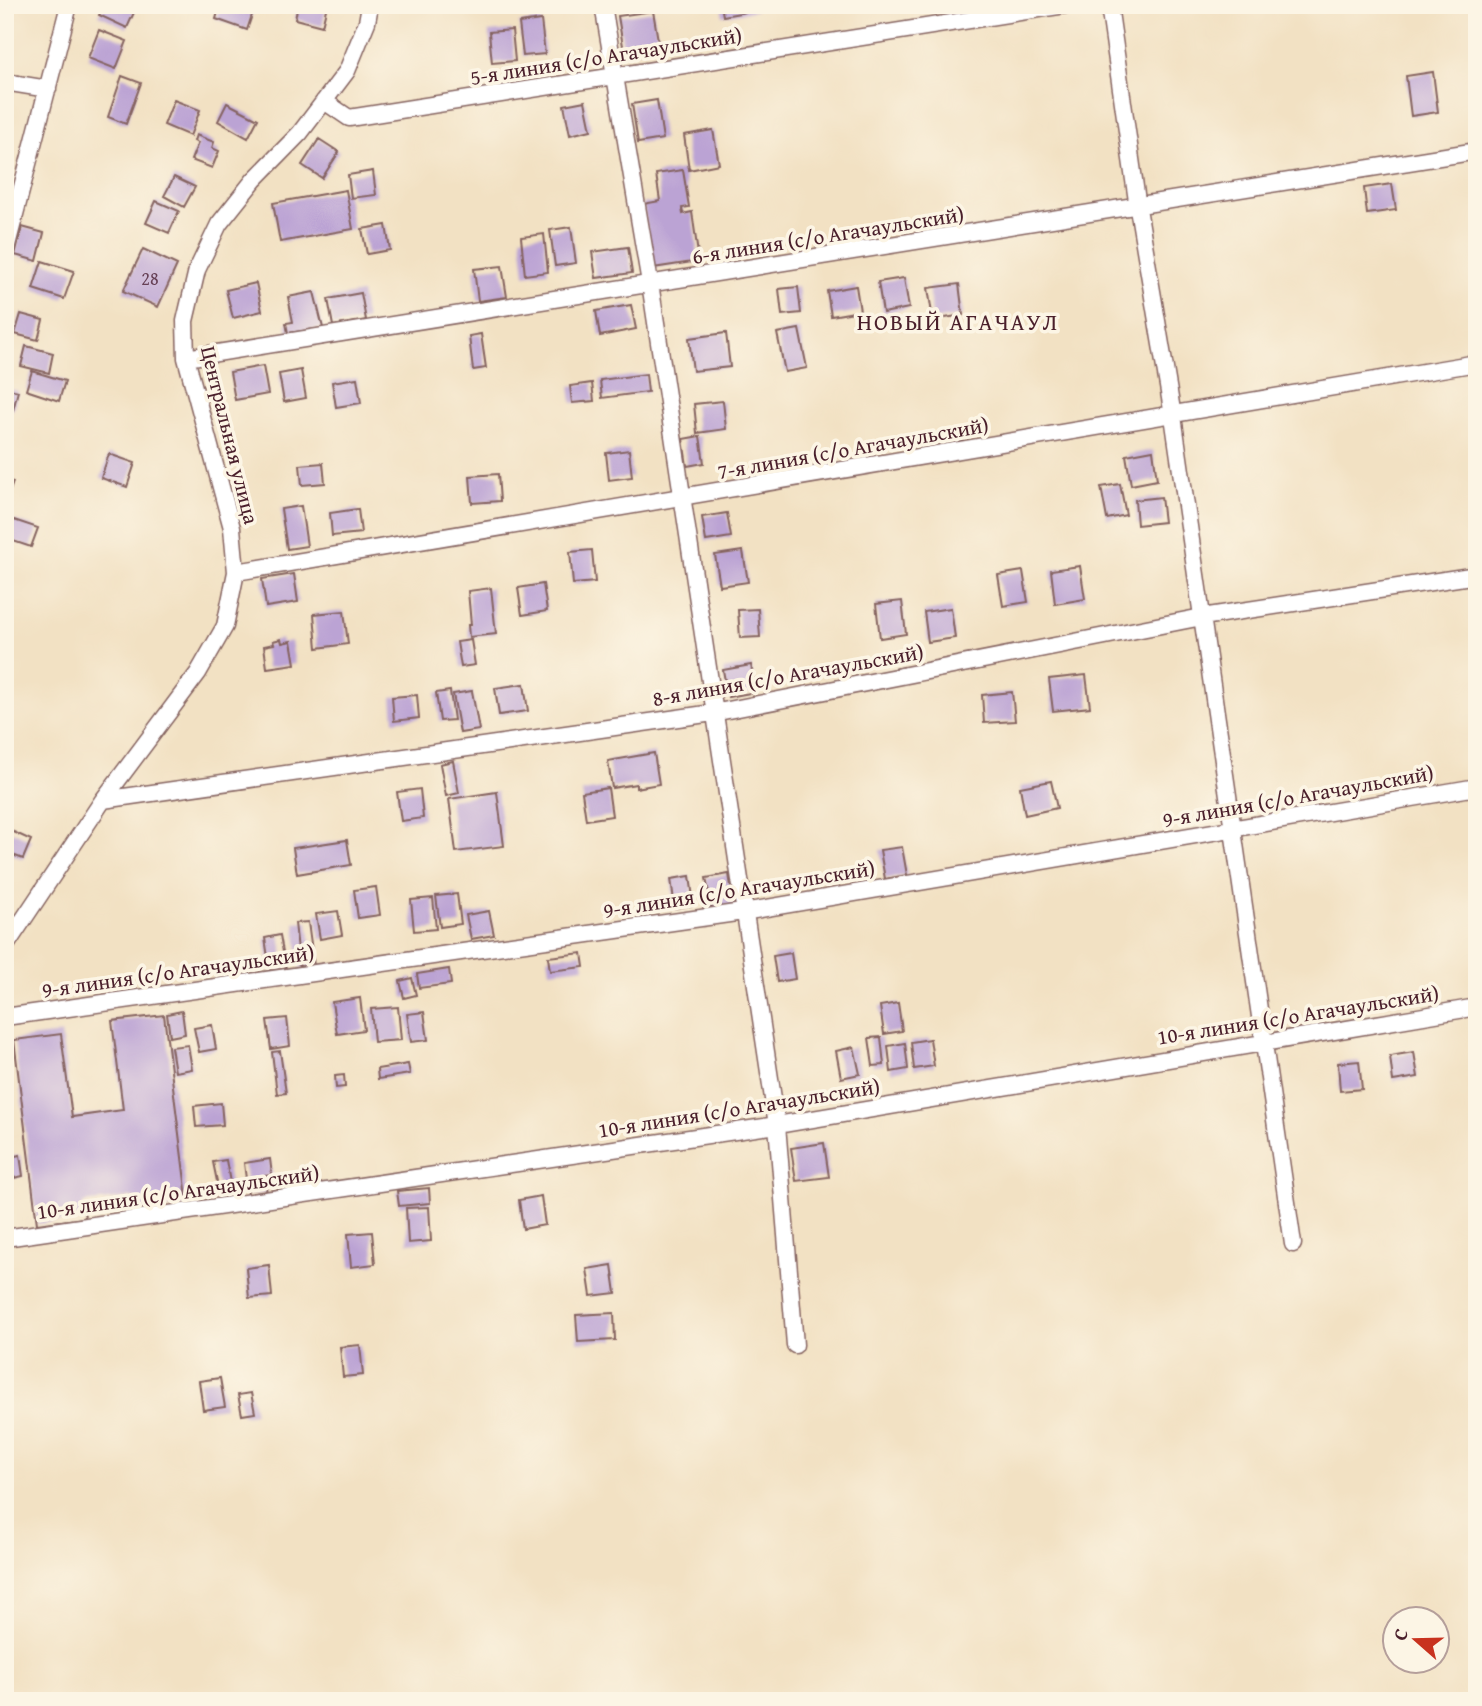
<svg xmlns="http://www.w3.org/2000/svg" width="1482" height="1706" viewBox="0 0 1482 1706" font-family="'Gentium Book Plus',serif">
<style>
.building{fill:#bba3d4}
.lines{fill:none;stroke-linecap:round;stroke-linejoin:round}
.street-casing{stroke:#856360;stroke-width:19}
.street{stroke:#fff;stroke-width:16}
.labels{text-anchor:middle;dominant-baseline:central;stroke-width:7;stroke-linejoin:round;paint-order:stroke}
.number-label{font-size:18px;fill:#664055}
.street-label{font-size:21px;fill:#4a1f2b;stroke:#fcf5e5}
.neighbourhood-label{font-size:23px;letter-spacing:2px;fill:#4a1f2b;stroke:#fcf5e5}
</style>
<rect width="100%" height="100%" fill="#fcf5e5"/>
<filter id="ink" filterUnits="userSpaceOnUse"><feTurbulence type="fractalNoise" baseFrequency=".0143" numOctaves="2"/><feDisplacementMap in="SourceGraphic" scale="14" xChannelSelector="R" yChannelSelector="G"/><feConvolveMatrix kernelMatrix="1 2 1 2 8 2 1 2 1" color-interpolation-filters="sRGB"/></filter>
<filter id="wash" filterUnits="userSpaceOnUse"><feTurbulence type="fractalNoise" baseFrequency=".00686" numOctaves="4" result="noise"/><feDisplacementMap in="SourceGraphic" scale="28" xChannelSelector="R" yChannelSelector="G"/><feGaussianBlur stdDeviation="1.57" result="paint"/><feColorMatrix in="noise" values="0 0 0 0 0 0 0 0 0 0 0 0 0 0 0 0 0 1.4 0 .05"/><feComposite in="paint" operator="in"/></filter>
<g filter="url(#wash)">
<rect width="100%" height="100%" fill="#f2e1c3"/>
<g id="blocks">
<!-- building -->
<path class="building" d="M104,5H129L136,8L127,28L99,15Z
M220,5H232L253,12L247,30L216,19Z
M298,5H327L322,26L295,19Z
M721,5H756L757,10L723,16Z
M653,11L659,46L624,52L618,16Z
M541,20L545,54L523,56L519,23Z
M99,30L127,41L116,69L88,58Z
M512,30L515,61L492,63L489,32Z
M1433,72L1438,112L1411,116L1406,76Z
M122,76L141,83L126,124L108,117Z
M174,100L200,110L190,136L164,125Z
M657,100L663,139L638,143L632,104Z
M585,101L591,130L570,135L564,105Z
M227,103L258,119L248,138L218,121Z
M713,130L719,164L689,170L684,135Z
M196,135L214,142L212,148L219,151L212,168L191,160L198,143L194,141Z
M319,139L339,152L322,178L302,165Z
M683,170L689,207L682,208L683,214L692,212L699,261L653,268L643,204L660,201L656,174Z
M373,171L376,195L351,198L348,175Z
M174,177L195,187L184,207L164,196Z
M1392,184L1396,210L1367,214L1364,188Z
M346,190L353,229L280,242L273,203Z
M156,201L179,211L169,233L146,223Z
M386,225L390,250L367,254L362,229Z
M22,227L44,233L37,261L15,255Z
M571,227L576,263L555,266L550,230Z
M544,234L548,272L525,275L521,237Z
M628,247L632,273L596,278L592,252Z
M143,249L177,265L158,307L123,291Z
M42,261L74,271L64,299L33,289Z
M502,266L507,297L478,301L474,269Z
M904,278L909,308L883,313L878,282Z
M256,283L262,311L233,318L226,290Z
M959,284L963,315L933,320L928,288Z
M856,286L860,311L831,316L827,291Z
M798,287L801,313L782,315L779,289Z
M314,292L323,328L288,333L286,323L293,322L288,297Z
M361,293L366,320L333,326L328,299Z
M631,305L636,329L600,336L596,311Z
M21,314L43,320L38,340L15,334Z
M799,329L807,368L785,372L777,333Z
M726,333L730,367L693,371L689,338Z
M481,334L486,368L473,370L469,336Z
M26,346L53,353L49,373L21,366Z
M263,366L268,394L235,400L230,372Z
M301,370L306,398L284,402L279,374Z
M32,371L65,381L59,401L26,390Z
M646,374L648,392L602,398L600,380Z
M357,378L361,403L336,407L332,382Z
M592,383L594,401L572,403L570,386Z
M5,388L18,391L13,410L5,408Z
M723,401L726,429L697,433L694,404Z
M700,436L704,463L687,466L683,439Z
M629,450L632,477L609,480L606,453Z
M1153,450L1157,480L1131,485L1126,455Z
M109,454L135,463L127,487L101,478Z
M323,463L325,483L302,485L300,465Z
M498,474L500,501L472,503L470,476Z
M5,479L13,482L6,502H5Z
M1120,484L1126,515L1107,519L1101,487Z
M1161,497L1164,522L1137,525L1135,500Z
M301,506L307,546L287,549L281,509Z
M358,509L361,533L332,536L330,513Z
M727,513L731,537L706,541L702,517Z
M14,520L38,528L31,547L7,539Z
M592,550L595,582L573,584L570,552Z
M743,551L748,582L720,586L715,555Z
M1080,566L1085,599L1055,604L1051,570Z
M1023,571L1028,602L1003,606L998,575Z
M294,574L298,602L266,607L262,579Z
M543,584L547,611L522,615L518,588Z
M491,588L496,634L469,637L468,625H471L468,591Z
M902,601L906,634L880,638L876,604Z
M951,608L955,638L928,642L924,612Z
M758,609L760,637L740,638L738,610Z
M344,611L348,644L317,648L314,614Z
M281,639L282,643L291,641L295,664L267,668L264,646L274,644L273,641Z
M471,640L475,665L461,667L457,642Z
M751,665L756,692L728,697L723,670Z
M1086,675L1090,707L1053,711L1049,679Z
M524,684L528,711L499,715L495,688Z
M450,691L454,720L440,721L436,693Z
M472,691L479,730L460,733L453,694Z
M1012,692L1015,721L984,723L982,695Z
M417,695L419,718L394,721L392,697Z
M654,753L659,784L636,788V784L612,788L608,761Z
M453,761L459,793L446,796L440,764Z
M1051,781L1057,808L1025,815L1020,787Z
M608,788L612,816L586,820L582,792Z
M420,789L423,818L401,821L397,792Z
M497,792L504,846L456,852L449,799Z
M5,828L31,840L23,859L5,852Z
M347,840L351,865L297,874L293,848Z
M902,847L907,875L885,879L880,850Z
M729,874L734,905L712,909L706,878Z
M690,876L694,905L675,908L671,879Z
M376,887L380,915L358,918L354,890Z
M457,894L461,924L440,927L436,896Z
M433,898L436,929L414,931L411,900Z
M338,911L342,935L320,939L316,914Z
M489,911L494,935L471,939L466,915Z
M308,922L314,966L300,968L295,923Z
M280,935L286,969L270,971L265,938Z
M582,953L584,967L550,971L548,957Z
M791,953L795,979L777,982L773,956Z
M449,969L451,984L419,988L417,974Z
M412,978L416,995L404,998L400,981Z
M360,998L364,1030L337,1034L332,1002Z
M898,1003L902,1031L884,1034L880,1006Z
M398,1007L401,1040L374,1042L371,1009Z
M182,1011L185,1034L170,1037L167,1014Z
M424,1012L428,1040L411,1042L407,1014Z
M164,1015L188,1205L136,1211L134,1197L109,1200L83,1203L85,1218L37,1224L14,1040L61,1034L72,1117L123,1110L112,1021Z
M287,1018L290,1046L271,1049L267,1020Z
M212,1025L216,1049L199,1052L194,1028Z
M881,1037L884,1065L873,1066L869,1038Z
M930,1039L934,1066L914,1069L911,1042Z
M905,1043L908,1069L891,1072L888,1046Z
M188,1045L192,1069L175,1072L171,1047Z
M854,1047L860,1074L841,1078L836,1051Z
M280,1051L286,1093L277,1094L272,1052Z
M1414,1052L1418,1077L1393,1081L1390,1056Z
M1359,1061L1362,1089L1340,1091L1338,1063Z
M408,1064L410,1074L378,1079L377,1069Z
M344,1075L345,1087L336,1088L335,1076Z
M221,1103L223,1125L196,1127L194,1106Z
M824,1143L829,1177L796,1181L791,1148Z
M20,1155L23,1176L5,1180V1158Z
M270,1159L272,1175L264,1176L267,1193L248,1195L244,1163Z
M226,1160L232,1194L220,1196L213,1162Z
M429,1188L430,1203L399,1206L397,1191Z
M541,1196L545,1225L523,1229L519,1200Z
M429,1207L431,1241L408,1243L406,1208Z
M372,1232L375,1264L351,1267L348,1234Z
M269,1265L272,1296L249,1298L246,1268Z
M612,1265L616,1293L591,1296L587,1269Z
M614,1313L615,1340L578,1342L576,1315Z
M360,1345L363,1375L343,1377L340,1347Z
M220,1378L225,1407L203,1410L199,1381Z
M251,1393L255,1413L242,1415L238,1395Z"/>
</g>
</g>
<g filter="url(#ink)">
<use href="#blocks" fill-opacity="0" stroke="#856360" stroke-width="2"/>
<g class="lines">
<defs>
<path id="street" d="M603,5L650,283L777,1125L795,1345
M1109,5L1138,208L1173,416L1293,1244
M5,82L48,89
M324,101L349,118L1065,5
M5,253L69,5
M186,358C616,289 1047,224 1477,151
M236,572L1477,363
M103,800L713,713L1202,617L1477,575
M5,947L103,800L198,673L225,626L236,572L232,528L186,358L185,321L197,270L219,224L254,180L300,133L347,71L367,22L370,5
M5,1017L743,912L1477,787
M5,1238L777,1125L1477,1007"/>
</defs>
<!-- street casing -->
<use href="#street" class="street-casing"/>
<!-- street -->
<use href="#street" class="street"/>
</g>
</g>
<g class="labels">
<!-- number labels -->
<g class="number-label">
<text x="150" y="278">28</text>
</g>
<!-- street labels -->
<g class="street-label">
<text transform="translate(606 56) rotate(-9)">5-я линия (с/о Агачаульский)</text>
<text transform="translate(828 235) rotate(-9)">6-я линия (с/о Агачаульский)</text>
<text transform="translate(230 435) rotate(76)">Центральная улица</text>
<text transform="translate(853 448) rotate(-10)">7-я линия (с/о Агачаульский)</text>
<text transform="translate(788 675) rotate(-10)">8-я линия (с/о Агачаульский)</text>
<text transform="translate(1298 796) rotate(-10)">9-я линия (с/о Агачаульский)</text>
<text transform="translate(739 889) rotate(-9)">9-я линия (с/о Агачаульский)</text>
<text transform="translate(178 971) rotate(-8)">9-я линия (с/о Агачаульский)</text>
<text transform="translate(1298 1015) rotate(-9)">10-я линия (с/о Агачаульский)</text>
<text transform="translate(739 1108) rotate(-9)">10-я линия (с/о Агачаульский)</text>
<text transform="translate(178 1192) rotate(-8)">10-я линия (с/о Агачаульский)</text>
</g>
<!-- neighbourhood labels -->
<g class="neighbourhood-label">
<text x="958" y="321">НОВЫЙ АГАЧАУЛ</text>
</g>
</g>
<!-- margin -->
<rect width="1482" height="1706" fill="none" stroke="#fcf5e5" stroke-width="28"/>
<!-- north arrow -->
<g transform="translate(1416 1640) rotate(290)"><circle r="33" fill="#fcf5e5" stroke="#b59f9b" stroke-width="2"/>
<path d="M0-5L12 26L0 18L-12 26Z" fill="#c8321e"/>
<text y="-10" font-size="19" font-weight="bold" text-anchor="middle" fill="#4a1f2b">С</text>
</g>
</svg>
